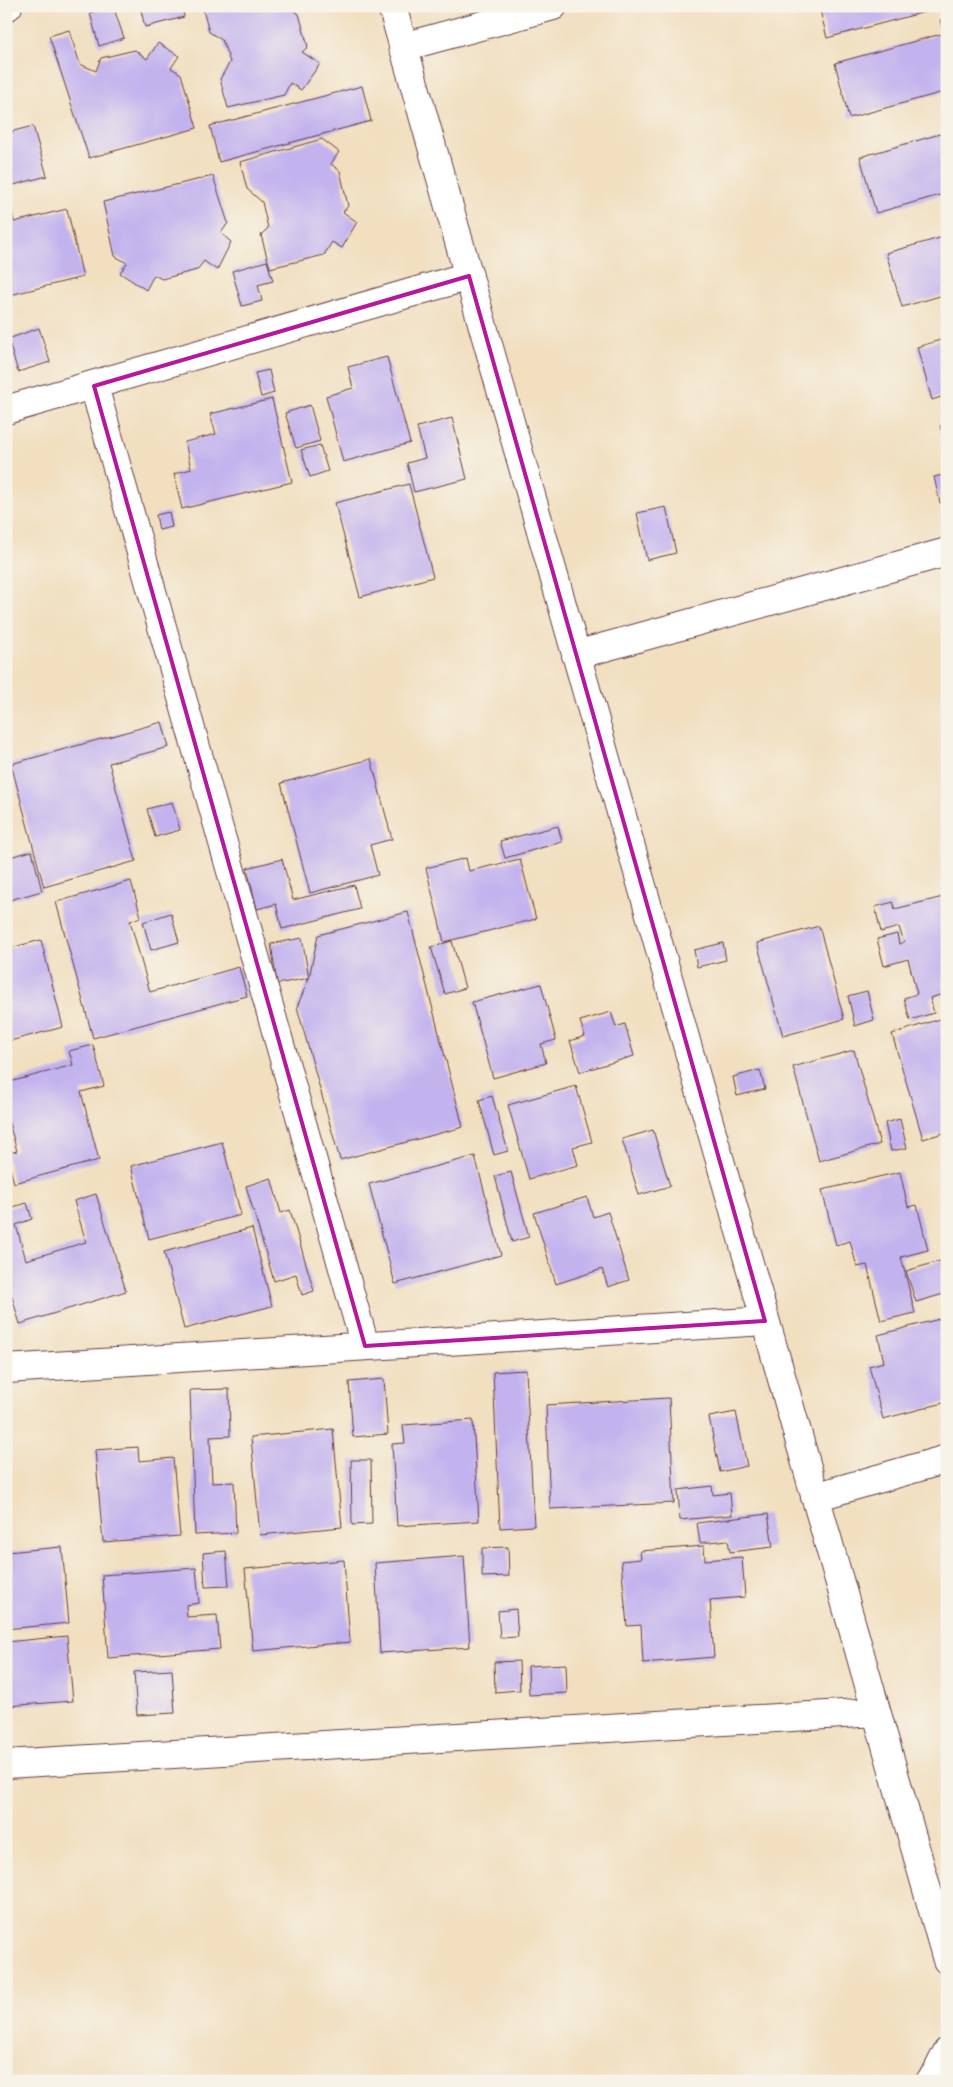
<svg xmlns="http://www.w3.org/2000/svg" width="953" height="2087" viewBox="0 0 953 2087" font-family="'Libre Bodoni',serif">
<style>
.building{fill:#c2b3ee}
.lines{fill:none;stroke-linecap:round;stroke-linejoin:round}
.street-casing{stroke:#633c41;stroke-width:30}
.street{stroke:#fff;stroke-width:28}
.marked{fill:none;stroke:#b5179e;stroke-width:4;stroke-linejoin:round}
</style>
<rect width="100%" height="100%" fill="#f7f3e8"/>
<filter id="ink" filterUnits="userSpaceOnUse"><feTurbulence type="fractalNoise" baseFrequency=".02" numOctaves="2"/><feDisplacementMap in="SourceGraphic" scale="10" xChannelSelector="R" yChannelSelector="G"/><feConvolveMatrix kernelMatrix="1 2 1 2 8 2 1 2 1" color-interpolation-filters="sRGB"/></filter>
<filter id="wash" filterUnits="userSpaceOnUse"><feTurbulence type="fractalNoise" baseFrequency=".0096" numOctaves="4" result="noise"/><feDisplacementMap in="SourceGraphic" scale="20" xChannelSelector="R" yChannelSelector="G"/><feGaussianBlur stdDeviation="1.12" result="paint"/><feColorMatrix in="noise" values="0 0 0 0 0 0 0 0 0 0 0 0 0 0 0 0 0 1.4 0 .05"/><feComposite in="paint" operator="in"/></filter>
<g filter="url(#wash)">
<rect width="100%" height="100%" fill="#f1dfc0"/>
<g id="blocks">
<!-- building -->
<path class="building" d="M113,6L124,38L99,46L90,13Z
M140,6H182L184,17L145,27Z
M202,6H292L291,9L299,14L308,47L302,52L320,64L301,90L290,83L284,95L228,108L220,79L230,62L222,40L209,32Z
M819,6H935L936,9L827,38Z
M947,19V46H946L940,20Z
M69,30L80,64L96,71L101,58L135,50L147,59L158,43L179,56L171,68L181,74L197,128L89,158L49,36Z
M941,34L947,58V91L849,118L835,63Z
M362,86L371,121L219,162L210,126Z
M33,126L47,176L6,187V133Z
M947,132V193L876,213L860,157Z
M322,139L339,152L331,164L340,171L348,206L343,212L357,222L342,248L332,242L324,255L270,268L261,235L268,228L262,202L247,189L240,162Z
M213,176L228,223L221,233L231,242L217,270L204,261L197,270L162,279L154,275L146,290L120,273L127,263L115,256L103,202Z
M11,208L14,222L67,209L83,277L6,296V209Z
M947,236V294L902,307L886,253Z
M267,261L273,281L258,285L262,301L242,306L232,271Z
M39,328L50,362L18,372L8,339Z
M947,338V395L932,400L917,347Z
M387,357L410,443L343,462L326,396L353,388L348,367Z
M269,370L274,393L261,397L255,373Z
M272,399L292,482L182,509L174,474L191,469L185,442L216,434L210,414Z
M310,405L320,441L296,448L285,413Z
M452,418L467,479L414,492L407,463L425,458L417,427Z
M947,424V447H946L940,426Z
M320,445L328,471L310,477L301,450Z
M947,474V501L940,503L934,477Z
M409,484L433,577L360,597L335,503Z
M666,507L676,553L647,560L637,513Z
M169,512L172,527L159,530L156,515Z
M162,722L169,747L109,763L136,861L44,887L11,764Z
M371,759L392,839L370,845L378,875L310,893L281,783Z
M172,802L180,830L155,837L147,809Z
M558,826L562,842L505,858L500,841Z
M32,851L42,891L6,901V858Z
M466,858L469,871L520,859L536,919L444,942L426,868Z
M282,859L293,900L354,885L360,909L282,929L276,904L257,909L247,868Z
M131,881L141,917L130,921L150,992L239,967L247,996L93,1038L56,902Z
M947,896V993L930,998L934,1013L910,1020L904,998L917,994L908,959L884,966L877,939L897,934L899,944L904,942L899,927L881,932L875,907L893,902L895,909Z
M408,912L463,1127L340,1160L297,1007L309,978L318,935Z
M171,913L179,942L151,950L143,922Z
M819,926L844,1019L783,1036L757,943Z
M302,938L309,978L277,984L271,944Z
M41,940L63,1027L6,1042V949Z
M452,941L465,988L445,994L431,947Z
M723,943L726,960L697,967L694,950Z
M541,984L556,1040L541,1044L546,1063L493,1078L472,1002Z
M867,991L874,1020L855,1026L848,996Z
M611,1012L616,1027L625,1024L634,1056L580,1072L570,1041L585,1036L580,1021Z
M946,1017L947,1132L923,1139L892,1034Z
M93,1045L104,1086L81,1092L99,1160L14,1183L6,1154L17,1151L9,1123L6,1124V1083L73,1065L69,1051Z
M854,1050L880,1144L819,1161L793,1067Z
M760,1070L765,1089L737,1096L733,1077Z
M576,1086L592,1142L573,1147L578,1165L529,1179L508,1105Z
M492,1096L508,1151L494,1155L479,1100Z
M900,1119L907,1148L891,1151L885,1123Z
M653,1130L670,1186L639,1195L622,1139Z
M222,1142L241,1215L149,1239L131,1166Z
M475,1156L501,1255L395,1284L369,1184Z
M511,1172L529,1237L512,1242L495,1176Z
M900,1172L908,1207L917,1205L928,1250L901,1257L915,1313L881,1321L867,1265L857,1267L850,1241L836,1245L822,1190Z
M271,1178L281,1213L290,1210L314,1291L302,1295L296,1274L274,1281L246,1186Z
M96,1194L126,1291L20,1324L6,1277V1209L27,1203L32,1219L16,1225L26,1260L86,1242L74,1201Z
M587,1197L593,1217L608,1212L629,1280L608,1287L602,1269L556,1284L534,1213Z
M252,1228L272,1306L184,1329L164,1252Z
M947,1259V1293L916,1302L906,1271Z
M947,1317V1402L883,1419L869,1366L884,1362L878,1335Z
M526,1370L534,1526L500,1528L493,1372Z
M384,1379L388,1434L353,1437L349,1382Z
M229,1389L230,1436L210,1437L212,1483L234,1482L236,1533L195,1535L190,1390Z
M669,1398L674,1503L550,1509L546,1405Z
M736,1412L747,1466L720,1472L709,1417Z
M473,1420L479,1521L397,1526L392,1444L405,1443L403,1425Z
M333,1429L342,1527L260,1535L251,1437Z
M138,1447L139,1461L173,1458L180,1536L103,1542L95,1450Z
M351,1460H371L372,1524L352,1525Z
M712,1486L713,1495L730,1493L732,1515L680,1520L678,1490Z
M768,1514L773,1547L730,1552L728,1540L700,1543L697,1523Z
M704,1546L705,1560L742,1557L745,1597L710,1600L714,1657L643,1663L641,1625L627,1626L621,1561L641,1559L640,1551Z
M62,1547L69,1623L6,1629V1552Z
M508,1547L509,1576L482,1577V1548Z
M226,1551L229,1586L205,1587L203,1553Z
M464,1556L470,1647L380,1653L375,1563Z
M344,1560L350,1642L253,1651L245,1569Z
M196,1568L199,1603L186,1605L187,1617L217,1615L220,1649L108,1658L102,1575Z
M516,1609L518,1637L500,1638L498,1611Z
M67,1636L73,1701L6,1706V1642Z
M519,1661L520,1690L495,1692L494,1662Z
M566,1664L567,1693L529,1695L528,1666Z
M172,1670L175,1713L137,1715L134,1672Z"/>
</g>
</g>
<g filter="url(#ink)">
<use href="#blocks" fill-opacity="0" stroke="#633c41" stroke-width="1"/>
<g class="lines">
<defs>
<path id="street" d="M392,6L947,1960
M6,7L8,6
M403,47L553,6
M94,386L365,1346
M6,410L469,276
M576,655L947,552
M6,1369L765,1321
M815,1497L947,1459
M6,1764L876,1712
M930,2081L937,2072L947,2052"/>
</defs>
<!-- street casing -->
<use href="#street" class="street-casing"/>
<!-- street -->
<use href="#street" class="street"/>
</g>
</g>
<!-- marked area -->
<path class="marked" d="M469,276L765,1321L365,1346L94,386Z"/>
<!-- margin -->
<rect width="953" height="2087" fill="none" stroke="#f7f3e8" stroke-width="25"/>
</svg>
